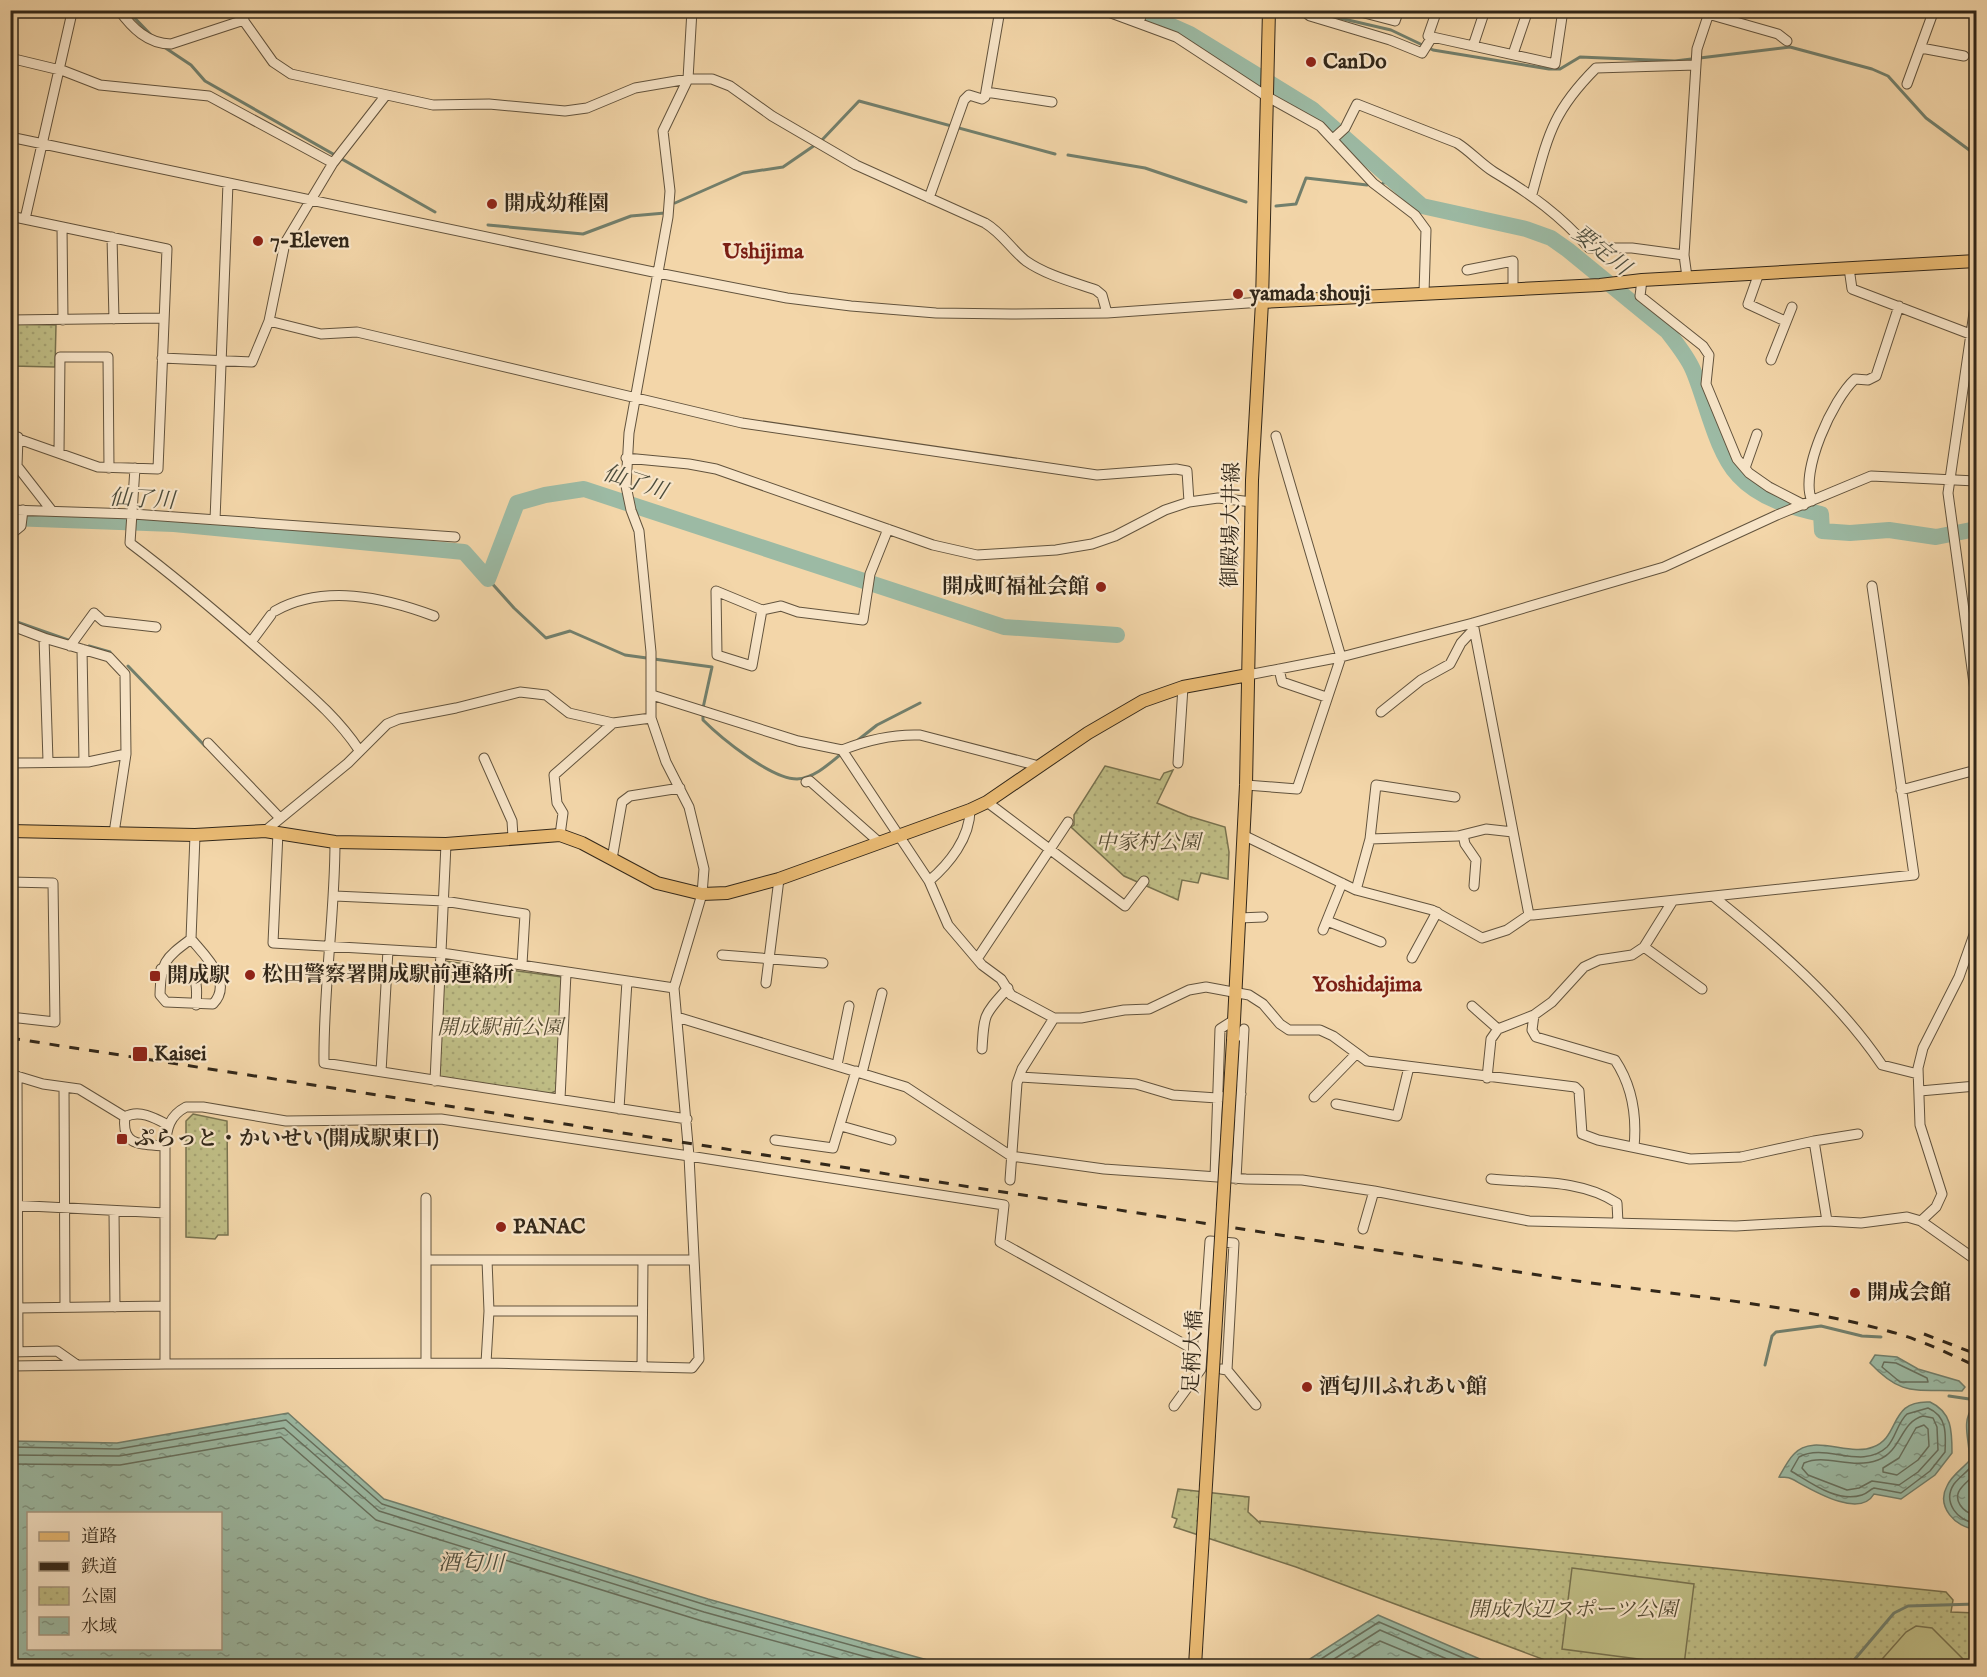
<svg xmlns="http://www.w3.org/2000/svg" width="1987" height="1677" viewBox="0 0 1987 1677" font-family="'IM FELL English','Noto Serif JP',serif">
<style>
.park{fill:url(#park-dots);stroke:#78724f;stroke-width:1.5}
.garden{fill:#bfbd85;stroke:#78724f;stroke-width:1.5}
.water{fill:url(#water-ripples);stroke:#727f6c;stroke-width:1.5;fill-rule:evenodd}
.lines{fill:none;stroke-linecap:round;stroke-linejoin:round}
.shore{stroke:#67705e;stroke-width:1.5}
.stream{stroke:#727f6c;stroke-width:3}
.river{stroke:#9cbaa4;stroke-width:16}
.minor-casing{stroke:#62533d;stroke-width:11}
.major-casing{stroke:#322719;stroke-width:14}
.minor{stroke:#f7e4c7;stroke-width:9}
.major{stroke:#eabb74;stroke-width:12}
.rail{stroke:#322719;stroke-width:3;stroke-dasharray:10 10;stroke-linecap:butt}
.major-bridge-casing{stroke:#322719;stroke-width:14;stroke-linecap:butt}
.major-bridge{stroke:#eabb74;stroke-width:12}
.poi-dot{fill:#8f2418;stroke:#f7e4c7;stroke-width:2}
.labels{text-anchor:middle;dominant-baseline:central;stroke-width:4.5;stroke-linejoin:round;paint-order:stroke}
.poi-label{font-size:21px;font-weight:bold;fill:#322719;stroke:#f7e4c7;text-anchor:start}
.street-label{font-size:21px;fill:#322719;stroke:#f7e4c7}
.park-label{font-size:21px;font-style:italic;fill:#554c34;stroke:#f7e4c7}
.water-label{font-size:22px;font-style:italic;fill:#4c4c3c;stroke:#f7e4c7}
.neighbourhood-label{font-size:22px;font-weight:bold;fill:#7a1f14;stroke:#f7e4c7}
</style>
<defs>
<pattern id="park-dots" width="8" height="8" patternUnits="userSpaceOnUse" patternTransform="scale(1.5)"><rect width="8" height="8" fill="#bfbd85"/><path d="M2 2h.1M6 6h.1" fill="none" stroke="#a5a272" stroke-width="1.8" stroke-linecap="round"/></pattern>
<pattern id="water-ripples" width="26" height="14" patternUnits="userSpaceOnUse" patternTransform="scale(1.5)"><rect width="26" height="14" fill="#9cbaa4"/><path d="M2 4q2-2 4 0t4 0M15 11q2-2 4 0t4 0" fill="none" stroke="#809785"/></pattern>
</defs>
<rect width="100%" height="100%" fill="#f3d6a9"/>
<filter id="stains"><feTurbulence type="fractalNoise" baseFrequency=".00333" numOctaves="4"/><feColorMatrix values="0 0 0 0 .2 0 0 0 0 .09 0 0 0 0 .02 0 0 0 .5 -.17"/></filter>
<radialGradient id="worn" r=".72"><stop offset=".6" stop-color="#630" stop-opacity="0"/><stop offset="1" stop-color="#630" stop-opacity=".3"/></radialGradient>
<!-- park -->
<path class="park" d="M13,324L56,325L55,367L12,366Z
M1105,766L1160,780L1164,773L1173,770L1157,803L1188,816L1225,827L1229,852L1228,879L1201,873L1198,883L1182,880L1178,900L1124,876L1071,827L1074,825V815Z
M444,961L562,977L556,1091L549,1094L438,1079Z
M193,1114L227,1121L228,1235H218L215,1239L186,1237V1121Z
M1178,1489L1249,1497L1248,1512L1260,1523V1521L1946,1592L1953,1600L1951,1612L1976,1613V1666H1561L1296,1567L1174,1527L1177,1519L1172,1517Z"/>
<!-- garden -->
<path class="garden" d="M1572,1568L1694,1584L1684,1665L1562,1649Z
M1916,1626L1932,1628L1970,1666H1876L1906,1632Z"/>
<!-- water -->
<path class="water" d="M1875,1355L1897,1357L1918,1369L1959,1381L1965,1387L1962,1391C1917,1388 1904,1399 1870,1363Z
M1930,1402C1952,1412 1952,1431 1952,1453L1935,1475L1901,1499L1874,1494C1859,1520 1809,1488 1792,1479C1787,1476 1783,1478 1779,1477C1783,1470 1788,1460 1794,1454C1813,1433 1849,1457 1873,1447C1901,1437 1888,1400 1930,1402Z
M1973,1407H1976V1529C1955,1528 1936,1506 1947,1486C1952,1475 1961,1470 1969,1461C1971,1442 1960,1423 1973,1407Z
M288,1413L384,1499L708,1599L949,1666H11V1441L117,1443ZM28,1514H220V1648H28Z
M1378,1615L1496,1666H1299Z"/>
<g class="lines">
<!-- shore -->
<path class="shore" d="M1884,1362L1896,1363L1927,1378L1928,1382H1900L1882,1367Z
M1928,1408C1947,1416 1946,1434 1945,1452L1930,1471L1901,1493L1874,1488C1869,1490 1867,1494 1862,1495C1837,1503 1811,1483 1791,1471L1799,1457C1826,1442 1861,1471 1887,1447C1896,1438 1897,1423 1907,1414Z
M1976,1413L1971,1422L1975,1443L1974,1463C1969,1471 1960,1476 1954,1484C1942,1502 1958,1522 1976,1523
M1923,1416L1933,1418L1937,1427L1938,1450L1918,1472L1899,1485L1872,1481L1859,1488L1847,1490L1808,1475L1802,1468L1804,1463C1826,1453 1851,1470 1878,1460C1902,1451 1900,1422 1923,1416Z
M1924,1425L1928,1429L1929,1446L1918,1460L1897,1475L1883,1472V1468L1899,1458L1916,1428Z
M10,1447L118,1449L286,1420L382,1504L706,1605L927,1666
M10,1455L119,1456L284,1428L379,1511L704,1612L899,1666
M10,1464L120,1465L281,1437L376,1520L702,1621L866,1666
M1976,1473C1972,1478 1966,1482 1962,1487C1951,1499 1963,1513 1976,1515
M1310,1666L1379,1622L1482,1666
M1323,1666L1380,1630L1463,1666
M1340,1666L1380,1641L1440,1666"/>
<!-- stream -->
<path class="stream" d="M127,10L152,36
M1318,13L1391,30L1433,50L1549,69H1560L1580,57L1675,61L1790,47L1872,69L1888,76L1926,118L1976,155
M161,45L191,65L205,81L435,212
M822,140L859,101L1055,154
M1068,155L1145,168L1246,202
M1383,183L1393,182
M675,203L743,173L783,167L815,145
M1276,206L1296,204L1306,178L1367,185
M488,225L583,234L631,216L665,213
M488,579L514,608L546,638L570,631L625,655L712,667L703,708V720C721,738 771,779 797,779C814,778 829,764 841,754
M17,622L71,641
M89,646L110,652
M128,666L205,746
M858,740L877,725L920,703
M1765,1365L1772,1336L1776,1332L1821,1326L1862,1336L1881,1337
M1949,1396L1976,1400
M1849,1666L1894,1613L1908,1606L1976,1604"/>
<!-- river -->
<path class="river" d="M1136,10L1190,34L1312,109L1422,206L1526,229L1551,238L1568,250L1667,331C1676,343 1687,356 1693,370C1706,400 1716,452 1738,475C1759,498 1792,508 1821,514L1822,531L1850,533L1889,530L1936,537L1976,529
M10,518L174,524L464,552L488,579L517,503L545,495L584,489L1004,627L1117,635"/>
<defs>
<path id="minor" d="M119,10C132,28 148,44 171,44L244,20
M236,10L273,62L291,74L433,105L489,104L565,111L587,108L635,88L688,79H712L730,86L772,116L856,165L985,223C1002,233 1011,249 1026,261C1046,275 1073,282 1096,290L1102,295L1107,313
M692,10L688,79L663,131L670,191L668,217L629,433L626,486L631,510L639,531L651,652V718L666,762L689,807L704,869L702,894L674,988L689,1156L1004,1205L1000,1242L1202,1354
M1103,10L1176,37L1266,96L1320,126L1373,183L1415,215L1426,230L1424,293
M1302,10L1310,16L1390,40L1422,53L1432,37
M1353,10L1395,21L1399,10
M1437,10L1428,36L1555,64L1563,10
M1708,14L1778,34L1787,41
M1139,23L1143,10
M1473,46L1485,10
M1921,48L1964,56
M1513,54L1528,10
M10,58L64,71L100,85L209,96L333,163
M1907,84L1934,10
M986,92L1052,102
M10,137L658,273L787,298L851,306L936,313L1011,314L1107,313L1262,302
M1333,139L1345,128L1357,104L1457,143C1470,151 1481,164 1494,172C1531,194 1561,216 1589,248H1632L1684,255
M1532,194C1548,136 1552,112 1596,68L1696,65
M929,198L964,100L969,95L982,99L985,97L1000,10
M10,216L167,249L158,469L98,467L10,436
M25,219L71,17L65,10
M62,227L63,320
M112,237L114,319
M1849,268L1852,289L1970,334
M1467,270L1513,261V289
M1759,273L1748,304L1785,321
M1687,277L1684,255L1697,49L1710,10
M1642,280L1640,296L1703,346L1709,355L1706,384L1737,459L1749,473L1769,487L1804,505
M1976,299L1948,493L1976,698
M10,320L163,318
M269,321L321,334L357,332L742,423L1097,475L1176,469L1187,471L1189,502
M162,358L252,362L269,321L285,243L333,163L386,95
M1771,360L1792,307
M18,437L17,466L52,511
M59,452L60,357H108L109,468
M626,458L689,464L716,469L933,545L977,555L1056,550L1092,544L1115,536L1165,510L1189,502L1218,498L1252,502
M135,468L130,543C179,580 226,620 272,661C303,689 336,715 359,750
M1745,468L1757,434
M1812,501C1799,472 1833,399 1855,379L1868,380L1876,376L1899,306
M10,510L133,514L455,537
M215,520L228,183
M10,535L21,526L23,510
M762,610L752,666L717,655L716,591L762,610L781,606L798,612L863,620L870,574L888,529
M275,611C324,584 383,597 434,616
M1473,623L1529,915H1533L1914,875L1872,586
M10,625L44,638L109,657L125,674L126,754L114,833
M44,638L48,761
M251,642L271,615
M70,646L94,613L103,621L156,627
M82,649L84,762
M1279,669L1282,682L1326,697
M1248,675L1341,657L1473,623L1664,567L1777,515L1871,476L1976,481
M652,695L798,741L842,750L929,881L948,925L982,965L1001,979L1011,995L1054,1018H1081L1124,1010L1149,1009L1189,990L1206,987L1249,995L1263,1004L1280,1024L1289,1030H1320L1333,1036L1367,1061L1575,1087L1579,1091L1582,1134L1598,1140L1690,1159L1741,1157L1814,1141L1858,1134
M1381,712L1421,680L1450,664L1461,643L1474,629
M208,743L279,817
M842,750C867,740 894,734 920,735L1039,766
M484,758L512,821L513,837
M10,763L88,762L126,754
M1178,763L1183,687
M806,782L810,781L880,843
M1246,785L1297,789L1341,657L1276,436
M1901,790L1976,770
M987,802L1125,906L1144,881
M265,831L348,763L387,724L399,719L456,708L520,692L546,695L569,713L613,723L651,718
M278,832L273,943L442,953L674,988
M560,835L563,813L557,803L554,775L613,723
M1243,835L1356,890L1370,839L1376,785L1455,797
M1463,835L1465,844L1476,860L1474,886
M1370,839L1458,836L1486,829L1513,832
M335,842C335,916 323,989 324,1063L687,1119
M612,859L622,802L630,796L680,788
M929,881C949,864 970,838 970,810
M10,882L53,883L55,1022L10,1017
M1356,890L1432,910L1482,938L1507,930L1529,915
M335,896L444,901L525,914L522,964
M1714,897C1774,945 1839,1001 1882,1065L1918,1074
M1239,918L1263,917
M1327,921L1381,942
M1323,930L1342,883
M191,939C164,959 161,962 160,995L166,1002L213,1004C234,982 205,956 191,939L195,835
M1644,947L1702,989
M722,955L823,963
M1412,958L1437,912
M977,959L1068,822
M161,969C192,971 199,970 196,1005
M766,983L779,879
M1472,1006L1498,1029
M1534,1015L1532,1030L1536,1037L1615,1060C1633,1087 1637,1116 1634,1147
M677,1017L906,1087L1011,1156L1104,1169L1246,1179L1302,1180L1374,1191L1529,1221L1736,1226L1827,1221L1861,1223L1907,1217L1921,1221L1976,1260
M982,1049C984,1013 984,1015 1008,988
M837,1065L849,1006
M381,1072L388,950
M862,1073L882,993
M10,1074L43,1084L79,1089L125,1117
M17,1076L18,1352
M1020,1077L1136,1084L1173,1095L1217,1098L1241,1094
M1487,1078L1491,1039L1498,1029L1534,1015L1552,1002L1584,967L1599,960L1632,955L1644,947L1672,902
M435,1081L446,844
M64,1087L65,1307
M1920,1091L1976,1086
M1314,1097L1356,1054
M560,1099L566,973
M1336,1104L1397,1116L1409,1067
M186,1107H203L286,1121L441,1119L689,1156L699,1359L692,1368L486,1363L165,1364V1146C167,1128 169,1116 186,1107Z
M619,1109L627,981
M841,1126L891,1140
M775,1140L833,1148L856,1071
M1814,1141L1827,1221
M165,1146C142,1144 121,1147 125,1117C139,1109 155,1118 168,1125
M1215,1177L1220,1029L1234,1020
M1236,1179L1244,1029
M1491,1179C1533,1183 1581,1179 1617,1203L1618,1223
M1010,1180L1017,1083L1022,1069L1054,1018
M10,1205L165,1213
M114,1211L115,1307
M1921,1221L1936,1207L1942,1194L1920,1125L1918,1068L1923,1048L1959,977L1976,929
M1363,1229L1374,1191
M426,1260H693
M487,1260L489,1311H642
M19,1308L165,1306
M10,1352L57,1351L77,1365
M426,1363V1198
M486,1363L489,1311
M10,1366L165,1364
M642,1367L643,1260
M1221,1369L1227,1370L1256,1405
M1174,1406L1201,1369L1210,1241L1234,1243L1227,1370"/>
<path id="major" d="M1262,302L1600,285L1642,280L1976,261
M10,831L195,835L265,831L335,842L446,844L560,835L582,843L657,883L702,894L727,893L779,879L970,810L987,802L1088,733L1143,701L1183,687L1248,675
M1233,1040L1246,785L1252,480L1262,302L1269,10"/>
</defs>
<!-- minor casing -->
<use href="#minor" class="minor-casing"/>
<!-- major casing -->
<use href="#major" class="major-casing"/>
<!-- minor -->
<use href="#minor" class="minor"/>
<!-- major -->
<use href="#major" class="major"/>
<!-- rail -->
<path class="rail" d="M10,1038L1577,1281C1677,1295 1791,1304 1888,1331C1919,1339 1947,1353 1976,1366
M1924,1334L1976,1354"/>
<defs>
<path id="major-bridge" d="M1195,1666L1233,1040"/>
</defs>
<!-- major-bridge casing -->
<use href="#major-bridge" class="major-bridge-casing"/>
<!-- major-bridge -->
<use href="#major-bridge" class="major-bridge"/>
</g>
<!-- markers -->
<g class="poi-dot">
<circle cx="1311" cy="62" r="6"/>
<circle cx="492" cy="204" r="6"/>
<circle cx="258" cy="241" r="6"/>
<circle cx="1238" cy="294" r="6"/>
<circle cx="1101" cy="587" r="6"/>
<circle cx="250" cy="975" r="6"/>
<rect x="149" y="970" width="12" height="12" rx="3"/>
<rect x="132" y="1046" width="16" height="16" rx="3"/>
<rect x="116" y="1133" width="12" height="12" rx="3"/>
<circle cx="501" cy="1227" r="6"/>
<circle cx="1855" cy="1293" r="6"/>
<circle cx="1307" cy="1387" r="6"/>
</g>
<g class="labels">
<!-- poi labels -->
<g class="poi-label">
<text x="1323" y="62">CanDo</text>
<text x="504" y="204">開成幼稚園</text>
<text x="270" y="241">7-Eleven</text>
<text x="1250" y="294">yamada shouji</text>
<text x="1089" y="587" text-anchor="end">開成町福祉会館</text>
<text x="262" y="975">松田警察署開成駅前連絡所</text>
<text x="167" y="976">開成駅</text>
<text x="154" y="1054">Kaisei</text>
<text x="134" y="1139">ぷらっと・かいせい(開成駅東口)</text>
<text x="513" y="1227">PANAC</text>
<text x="1867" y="1293">開成会館</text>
<text x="1319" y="1387">酒匂川ふれあい館</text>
</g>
<!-- street labels -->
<g class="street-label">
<text transform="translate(1232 525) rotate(-89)">御殿場大井線</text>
<text transform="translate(1194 1352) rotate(-87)">足柄大橋</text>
</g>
<!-- park labels -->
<g class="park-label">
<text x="1148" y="843">中家村公園</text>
<text x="500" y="1028">開成駅前公園</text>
<text x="1573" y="1610">開成水辺スポーツ公園</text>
</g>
<!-- water labels -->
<g class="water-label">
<text transform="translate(1601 251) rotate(38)">要定川</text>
<text transform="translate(635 483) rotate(18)">仙了川</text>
<text transform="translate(142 500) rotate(3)">仙了川</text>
<text transform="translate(471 1564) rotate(1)">酒匂川</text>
</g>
<!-- neighbourhood labels -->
<g class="neighbourhood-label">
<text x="763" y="252">Ushijima</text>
<text x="1367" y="985">Yoshidajima</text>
</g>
</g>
<!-- margin -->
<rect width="1987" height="1677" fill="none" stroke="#f3d6a9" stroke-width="36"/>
<rect x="12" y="12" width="1963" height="1653" fill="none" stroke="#322719" stroke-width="3"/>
<rect x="18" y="18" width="1951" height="1641" fill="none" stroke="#322719" stroke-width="1.5"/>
<!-- legend -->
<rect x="27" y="1512" width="195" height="138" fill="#f7e4c7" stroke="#a89881" stroke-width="1.5"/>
<rect x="39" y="1532" width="30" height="9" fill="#eabb74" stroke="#a89881" stroke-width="1.5"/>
<text x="81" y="1542" font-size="18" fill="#322719">道路</text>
<rect x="39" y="1562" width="30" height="9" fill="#322719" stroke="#a89881" stroke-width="1.5"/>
<text x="81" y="1572" font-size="18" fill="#322719">鉄道</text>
<rect x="39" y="1587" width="30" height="18" fill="url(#park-dots)" stroke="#a89881" stroke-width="1.5"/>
<text x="81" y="1602" font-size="18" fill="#322719">公園</text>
<rect x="39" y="1617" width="30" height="18" fill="url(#water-ripples)" stroke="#a89881" stroke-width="1.5"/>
<text x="81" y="1632" font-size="18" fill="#322719">水域</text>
<rect width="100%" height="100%" filter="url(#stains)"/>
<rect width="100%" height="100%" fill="url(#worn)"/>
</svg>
